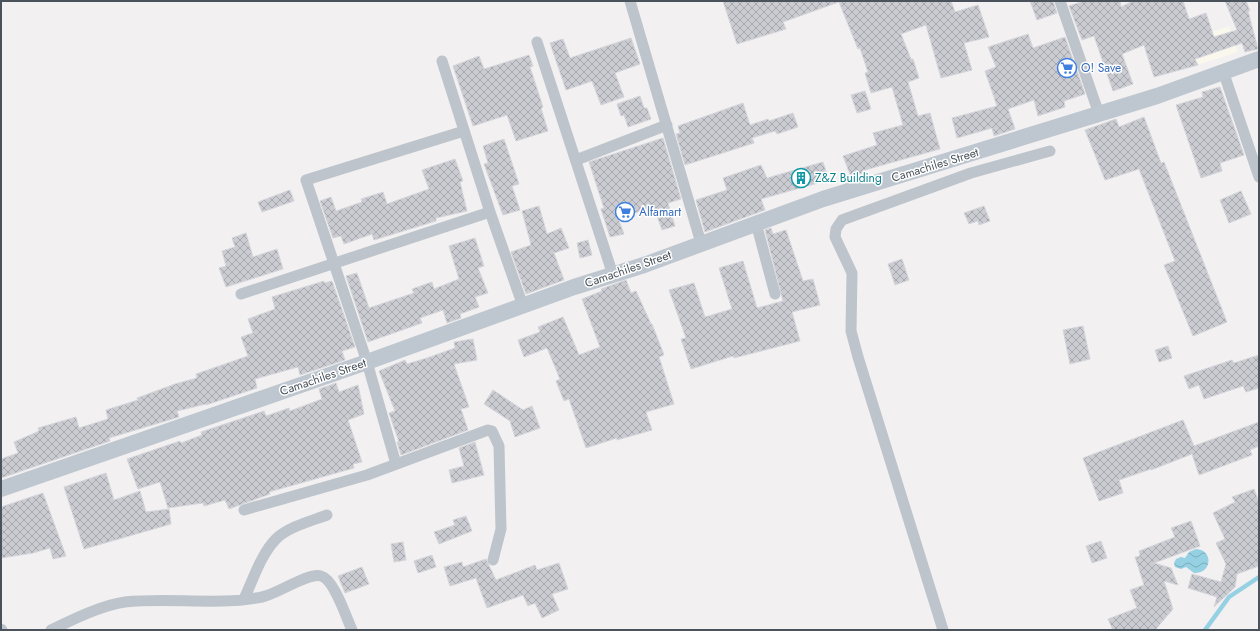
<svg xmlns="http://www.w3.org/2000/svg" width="1260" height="631" viewBox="0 0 1260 631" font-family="Jost,sans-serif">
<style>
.commercial{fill:#faf7ec}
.water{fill:url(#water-waves)}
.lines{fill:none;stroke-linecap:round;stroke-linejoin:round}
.stream{stroke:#95d1e3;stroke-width:4.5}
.building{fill:url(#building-cross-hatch);stroke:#d5d6db}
.street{stroke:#bdc4cb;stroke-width:11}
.secondary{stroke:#bec6cf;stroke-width:16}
.labels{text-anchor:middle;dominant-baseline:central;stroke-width:3;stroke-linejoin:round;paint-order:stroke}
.shop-label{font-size:12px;fill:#366cbe;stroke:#fff;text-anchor:start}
.street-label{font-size:12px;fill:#4a535b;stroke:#fff}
.culture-label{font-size:12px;fill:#0d838f;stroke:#fff;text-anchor:start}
</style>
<defs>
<pattern id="water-waves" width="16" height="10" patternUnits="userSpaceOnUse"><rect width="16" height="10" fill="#95d1e3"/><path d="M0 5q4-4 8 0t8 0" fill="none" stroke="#7cacbb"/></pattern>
<pattern id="building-cross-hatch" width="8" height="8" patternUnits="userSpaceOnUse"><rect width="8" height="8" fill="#cbccd2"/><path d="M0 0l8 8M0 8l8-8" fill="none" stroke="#a7a8ad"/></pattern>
</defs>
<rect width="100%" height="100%" fill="#f2f0f0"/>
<!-- commercial -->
<path class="commercial" d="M1229,26L1238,52L1197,65L1189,39Z"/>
<!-- water -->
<path class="water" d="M1196,549C1214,550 1212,574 1194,573L1186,567L1181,569L1175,567L1174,563L1176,559L1181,557L1185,558L1189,552Z"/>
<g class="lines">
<!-- stream -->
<path class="stream" d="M1205,630L1229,597L1259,577"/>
</g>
<!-- building -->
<path class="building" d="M723,1H951L955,12L978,5L989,37L964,43L972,70L941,78L926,25L901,34L911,59H913L919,78L908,82L918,116L930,113L940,149L865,170L866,172L851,177L843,156L877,145L873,133L903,125L892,87L871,93L865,73L868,72L860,48L858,49L839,2L783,22L786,29L737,44Z
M1030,1H1053L1057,13L1037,20Z
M1084,1H1120L1121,7L1133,1H1183L1189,19L1206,13L1214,37L1237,30L1225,1H1246L1250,11H1248L1258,49L1245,52L1242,43L1195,59L1198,65L1154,77L1144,45L1122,54L1133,84L1113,91L1094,36L1082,40L1069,6Z
M1028,34L1033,48L1065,37L1085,94L1064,101L1065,107L1038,116L1034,100L1008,109L1015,129L994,136L992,128L957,138L952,118L997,106L985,71L996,67L988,47Z
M631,38L640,64L615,73L624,97L601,105L592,81L566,90L550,43L563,39L570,58Z
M529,55L533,66L530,67L543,107L541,108L548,131L516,141L507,115L473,126L453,66L479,56L484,69Z
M1220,87L1244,155L1220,163L1222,171L1201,178L1176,105L1203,97L1202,92Z
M865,91L871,109L857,113L851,95Z
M640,96L644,108H647L651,119L628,127L624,115L621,116L617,104Z
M743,103L750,125L768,119L769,121L793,113L798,127L777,134L775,131L752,138L754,143L685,165L676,134L680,133L678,126Z
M1144,117L1161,163L1164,162L1227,322L1193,336L1164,265L1175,261L1139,169L1105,180L1085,130L1116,119L1119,127Z
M663,138L681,199L668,203L675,226L662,230L654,207L618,218L624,234L610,237L601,209L604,208L589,162Z
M504,139L519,184L512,186L520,210L503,215L484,164L488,163L483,146Z
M455,159L463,181L460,182L467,211L436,218V221L374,240L372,234L344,244L341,236L333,238L320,201L331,197L336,211L362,202L361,199L383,192L387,204L429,189L422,170Z
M823,162L829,180L761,199L765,210L705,232L696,200L727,190L723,178L761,165L767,178Z
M290,190L294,201L262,212L258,202Z
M1241,191L1251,214L1229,223L1220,200Z
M539,206L547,234L561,228L569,248L554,253L564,280L526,294L511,252L531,245L522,211Z
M984,206L990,221L979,225L978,221L969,224L964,213Z
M771,228L773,234L786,230L803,281L813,279L820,305L792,312L800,341L734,358L733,356L691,369L681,339L686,338L669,290L694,283L705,317L732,309L719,268L743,261L757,308L783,301L765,230Z
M246,233L253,257L277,249L283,269L226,287L219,268L226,266L222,251L235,247L232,238Z
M475,238L484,266L478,268L488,293L475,297L479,307L460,314L461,318L447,323L443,310L420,318L422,323L368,342L346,276L357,273L369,308L414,293L412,289L432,282L434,289L459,279L449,246Z
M588,240L592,255L580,258L577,243Z
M902,259L909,280L895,285L888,264Z
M626,280L631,293L636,291L651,324H652L664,355L659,357L674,404L646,412L652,430L617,440V438L586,448L569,399L564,401L556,381L560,379L547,348L524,357L518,340L540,332L538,327L563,317L579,355L600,347L582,299L602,291L601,289Z
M324,281V283L332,281L355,347L342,351L345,360L300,375L298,367L255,379L257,388L206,405V404L177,411L179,417L109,438L110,441L1,478V459L18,453L14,442L39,431L38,428L76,417L79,428L108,419L106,410L138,400L137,398L175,384L197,378L196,374L248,356L241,337L253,333L248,319L275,309L272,297Z
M1083,326L1090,359L1070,364L1063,330Z
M473,339L477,360L454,364L469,407L461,409L468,430L401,455L397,442H399L389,413L395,411L379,371L405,360L407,364L427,358L455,348L454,342Z
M1168,346L1172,358L1159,362L1155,350Z
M1259,355V388L1246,392L1243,386L1204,399L1199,385L1189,389L1184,376L1232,360L1234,363Z
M336,383L339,392L358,385L364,414L348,420L362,462L353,464L354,468L269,492L270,494L229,509L225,500L204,506L203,503L168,508L160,482L138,489L127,459L180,441L181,443L202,435L201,432L264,411L266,416L289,408L290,411L322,399L319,389Z
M493,390L523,410L532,406L540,428L515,437L510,421L484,404Z
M1183,420L1194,446L1259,422V446L1250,450L1252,455L1199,475L1192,454L1151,470V469L1119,480L1123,493L1099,501L1083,458Z
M475,442L484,475L452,483L449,470L464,466L459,448Z
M106,473L114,500L140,491L146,512L169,509L171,524L84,549L64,487Z
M1254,489L1259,502V566L1237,574L1235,587L1214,607L1217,597L1188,588L1192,574L1221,582L1226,564L1216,543L1225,539L1213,513L1235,502L1232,497Z
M43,493L66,556L53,559L50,548L33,553L1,558V507Z
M466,516L472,531L439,544L434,532L455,525L453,520Z
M1191,521L1200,546L1154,563L1171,568L1178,585L1164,581L1173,609L1155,630H1113L1108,619L1137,608L1130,590L1144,585L1135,557L1140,556L1139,551L1175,537L1171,528Z
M1101,541L1107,558L1092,563L1086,546Z
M403,542L406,560L394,562L391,544Z
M432,555L436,567L418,573L414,561Z
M486,559L496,580L535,565L537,570L559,563L568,589L552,594L559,610L542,618L535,603L528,606L523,595L487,608L476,578L450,586L444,567L462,562L463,567Z
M362,567L369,584L345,593L338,576Z"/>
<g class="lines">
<!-- street -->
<path class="street" d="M630,1L701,243
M1060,1L1099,114
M537,42L613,275
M442,61L490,212L523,306
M1223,71L1259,177
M576,160L667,125
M756,223L775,294
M241,294L490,212
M396,464L367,362L306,180L464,131
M244,510L367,475L488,430L492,431L499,446L501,529L493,560
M244,599C253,580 261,554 276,539C288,527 311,521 327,515
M1,629L2,630
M51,630C72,620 102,605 125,602C171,597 216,606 262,597C278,594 308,572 321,576C334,579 346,617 352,630
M943,630L858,357L851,331L852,273L835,237L836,229L842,220L971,173L1050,151"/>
<!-- secondary -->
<path class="secondary" d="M1,489L367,362L574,287L644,265L823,199L1157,96L1259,59"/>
</g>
<!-- icons -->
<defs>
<symbol id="supermarket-ring" viewBox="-11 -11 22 22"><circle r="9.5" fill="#fff" stroke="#3f7fe0" stroke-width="1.5"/><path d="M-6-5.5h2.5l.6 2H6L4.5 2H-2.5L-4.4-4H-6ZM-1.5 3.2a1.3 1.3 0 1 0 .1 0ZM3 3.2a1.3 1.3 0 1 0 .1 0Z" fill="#3f7fe0"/></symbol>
<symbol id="building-ring" viewBox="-11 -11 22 22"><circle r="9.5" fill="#fff" stroke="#0f9aa8" stroke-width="1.5"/><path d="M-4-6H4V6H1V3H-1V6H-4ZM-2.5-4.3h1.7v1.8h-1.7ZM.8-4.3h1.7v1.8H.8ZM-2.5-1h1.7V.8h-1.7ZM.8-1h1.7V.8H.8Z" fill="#0f9aa8"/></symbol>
</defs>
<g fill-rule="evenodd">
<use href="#supermarket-ring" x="1056" y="57" width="22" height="22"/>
<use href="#building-ring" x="790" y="167" width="22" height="22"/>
<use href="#supermarket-ring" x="614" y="201" width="22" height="22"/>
</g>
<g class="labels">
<!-- shop labels -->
<g class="shop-label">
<text x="1081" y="68">O! Save</text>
<text x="639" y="212">Alfamart</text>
</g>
<!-- street labels -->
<g class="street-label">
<text transform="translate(935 165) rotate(-17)">Camachiles Street</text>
<text transform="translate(628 269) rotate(-19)">Camachiles Street</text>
<text transform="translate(323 377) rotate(-19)">Camachiles Street</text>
</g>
<!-- culture labels -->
<g class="culture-label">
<text x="815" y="178">Z&amp;Z Building</text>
</g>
</g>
<!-- border -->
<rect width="1260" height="631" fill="none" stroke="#4a535b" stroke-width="4"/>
</svg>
